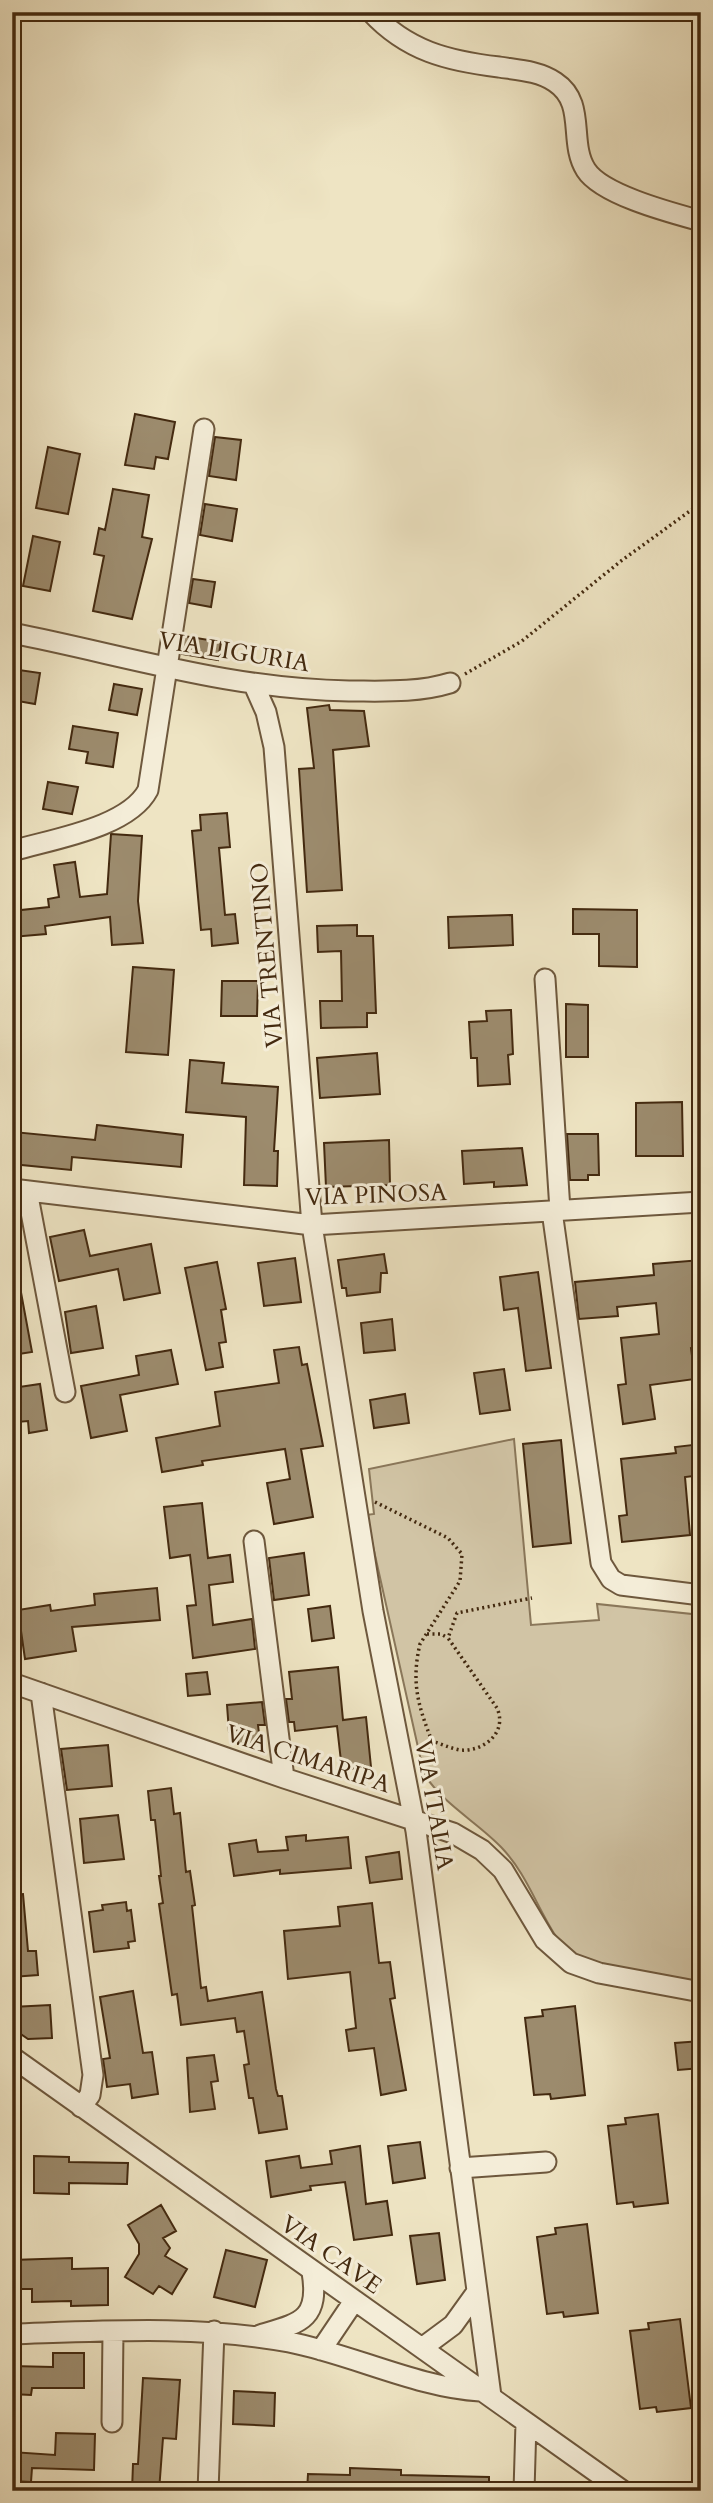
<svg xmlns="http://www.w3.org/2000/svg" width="713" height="2503" viewBox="0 0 713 2503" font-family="Cardo,serif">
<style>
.green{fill:#d1c4a5;stroke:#8a775a;stroke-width:2}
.building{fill:#9c8b6d;stroke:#442a10;stroke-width:2}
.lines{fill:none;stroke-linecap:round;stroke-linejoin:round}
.street-casing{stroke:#6e583d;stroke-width:23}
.path{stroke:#442a10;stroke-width:3.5;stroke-dasharray:2 3.5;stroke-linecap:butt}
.street{stroke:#f4edd8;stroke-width:19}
.labels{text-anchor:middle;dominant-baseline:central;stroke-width:6;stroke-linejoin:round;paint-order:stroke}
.street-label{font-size:24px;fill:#442a10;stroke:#f4edd8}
</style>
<rect width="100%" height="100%" fill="#eee4c3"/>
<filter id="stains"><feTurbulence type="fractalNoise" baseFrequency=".00286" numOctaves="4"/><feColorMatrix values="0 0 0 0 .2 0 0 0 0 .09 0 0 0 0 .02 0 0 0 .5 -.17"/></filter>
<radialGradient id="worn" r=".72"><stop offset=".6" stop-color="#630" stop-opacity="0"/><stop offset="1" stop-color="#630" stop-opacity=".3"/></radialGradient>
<!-- green -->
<path class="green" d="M514,1439L531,1625L599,1620L597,1604L701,1615V1864L698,1865L701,1985C657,1977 585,1978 557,1938C537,1908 527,1874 501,1847C477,1822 443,1804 424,1774L366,1515L374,1514L369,1469Z"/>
<!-- building -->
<path class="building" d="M135,414L175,422L168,459L156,457L154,469L125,465Z
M215,437L241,440L236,480L209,476Z
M48,447L80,454L68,514L36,508Z
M113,489L149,495L142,537L152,539L132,619L93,611L104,556L94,554L99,528L105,530Z
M205,504L237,509L232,541L200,535Z
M33,536L60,542L50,591L23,586Z
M193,579L215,582L211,607L189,603Z
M184,636L221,642L218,660L182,654Z
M12,669L40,673L35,704L12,700Z
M114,684L142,689L137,715L109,710Z
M329,705L330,710L364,711L369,746L333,750L342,890L307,892L299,769L314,768L307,708Z
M73,726L118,733L113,767L86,763L88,752L69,749Z
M48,782L78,787L72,814L43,809Z
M227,813L230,847L219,848L225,915L235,914L238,943L212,946L211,929L201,930L192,831L201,830L200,815Z
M111,834L142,836L138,901L143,943L112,945L110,917L45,926L46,934L12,937V911L49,907L48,899L59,897L54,865L75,862L80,897L107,894Z
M573,909L637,910V967L599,966V934H573Z
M512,915L513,945L449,948L448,917Z
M357,925V936H373L376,1013H367V1027L321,1028L320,1001H342L341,951L318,952L317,926Z
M133,967L174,970L168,1055L126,1052Z
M222,981H258L257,1016H221Z
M566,1004L588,1005V1057H566Z
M511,1010L513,1054L508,1055L510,1084L478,1086L477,1058H471L469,1022L487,1021L486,1011Z
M377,1053L380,1094L320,1098L317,1058Z
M190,1060L224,1063L222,1083L278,1087L274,1151H278L277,1186L244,1185L246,1117L186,1112Z
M682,1102L683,1156H636V1103Z
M97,1125L183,1135L181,1167L72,1157L71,1170L12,1164L14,1132L95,1140Z
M567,1134H598L599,1175H588V1180H570Z
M389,1140L390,1185L326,1187L324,1143Z
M522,1148L527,1185L494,1187V1182L464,1184L462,1151Z
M84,1230L90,1256L151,1244L160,1293L124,1300L118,1269L59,1281L50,1237Z
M384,1254L387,1273H381L380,1292L347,1296L346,1288H342L338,1260Z
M295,1258L301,1302L264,1306L258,1263Z
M701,1260V1308H693L697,1347L691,1348L695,1379L650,1385L655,1419L623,1424L618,1385L626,1384L621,1338L659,1334L656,1303L617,1307L618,1316L579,1319L575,1282L654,1275L653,1264Z
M217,1262L226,1309L221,1310L226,1342L219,1343L223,1367L206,1370L185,1268Z
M538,1272L551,1368L526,1371L518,1308L504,1310L500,1277Z
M12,1287H20L32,1352L12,1355Z
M96,1306L103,1348L71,1353L65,1312Z
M392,1319L395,1350L364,1353L361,1323Z
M299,1347L302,1365L307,1364L323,1446L301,1449L313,1517L274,1524L267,1483L290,1479L285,1449L202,1461L203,1465L162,1472L156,1438L220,1426L215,1392L279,1383L274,1350Z
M171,1350L178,1384L120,1395L127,1431L91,1438L81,1386L139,1375L136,1356Z
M504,1369L510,1410L480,1414L474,1373Z
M40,1384L47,1430L29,1433L28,1421L17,1422L15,1408L12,1409V1388Z
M405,1394L409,1423L374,1428L370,1400Z
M561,1440L571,1543L533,1547L523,1444Z
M701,1444V1475L685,1477L690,1535L622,1542L619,1516L627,1515L621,1459L676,1453L675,1447Z
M202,1503L208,1558L230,1555L233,1582L209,1585L213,1625L252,1619L255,1649L193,1658L187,1606L196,1605L190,1555L170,1558L164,1507Z
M304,1553L309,1595L274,1600L269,1558Z
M157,1588L160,1620L72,1627L76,1651L25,1659L18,1610L50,1605L51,1611L95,1605L94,1594Z
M330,1606L334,1638L312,1641L308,1609Z
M338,1667L343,1720L366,1717L371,1767L342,1770L337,1726L295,1731L294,1722H289L286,1699H292L289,1672Z
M207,1672L210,1694L188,1696L186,1674Z
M262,1702L265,1725H258L260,1742L238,1744L237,1731L229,1732L227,1705Z
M108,1745L112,1786L67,1790L61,1749Z
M171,1788L174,1814L180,1813L186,1872L190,1871L195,1905L192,1906L201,1988L206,1987L208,2001L262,1992L276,2089L278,2096H282L287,2129L259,2133L253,2098H249L244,2065L249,2064L244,2031L237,2032L235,2018L181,2025L177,1994L172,1995L159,1904L163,1903L159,1876H161L155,1820H151L148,1791Z
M118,1815L124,1859L84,1863L80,1819Z
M306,1835V1841L348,1837L351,1868L280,1874V1870L234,1876L229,1844L256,1840L258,1852L288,1850L286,1837Z
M399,1852L402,1879L370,1883L366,1857Z
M23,1894L28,1951H36L38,1975L12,1977V1895Z
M126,1902L127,1911L131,1910L135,1941L128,1942L129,1948L94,1952L89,1912L103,1910L102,1905Z
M372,1903L379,1963L390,1962L395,1998L390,1999L406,2090L381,2095L374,2048L349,2051L346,2030L356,2028L350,1972L288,1979L284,1931L340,1926L338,1907Z
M133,1991L143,2053L152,2052L158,2094L132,2098L130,2084L107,2087L103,2059L110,2058L100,1997Z
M50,2005L52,2038L28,2039L12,2028V2007Z
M575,2006L585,2095L551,2099L550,2094L534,2095L525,2018L543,2016L542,2010Z
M701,2041V2068L678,2070L675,2043Z
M214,2055L218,2081L211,2082L215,2109L190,2112L187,2058Z
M658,2114L668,2203L634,2207L633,2202L617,2204L608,2126L626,2124L625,2118Z
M420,2142L425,2178L393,2183L388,2146Z
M360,2146L366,2204L387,2201L392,2235L354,2240L345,2182L310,2186L311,2190L271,2197L266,2161L299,2156L301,2168L332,2164L330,2151Z
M34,2156L69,2157V2162L128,2163L127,2184L69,2183V2194L34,2193Z
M161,2205L176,2231L163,2238L170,2248L165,2256L187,2269L172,2294L159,2286L153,2294L125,2277L139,2254V2244L128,2225Z
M587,2224L598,2313L564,2317L563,2312L547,2314L537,2237L556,2234L555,2228Z
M439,2233L445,2280L417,2284L410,2236Z
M226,2250L267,2260L255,2307L214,2297Z
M72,2258V2269L108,2268V2305L71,2306V2301L32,2302V2289H12V2260Z
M680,2319L691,2408L657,2412L656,2407L640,2409L630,2331L649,2329L648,2323Z
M53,2353H84V2388H32L31,2395L12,2394V2366L53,2367Z
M143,2378L180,2380L176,2439L163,2438L159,2491H132L133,2464H138Z
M234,2391L275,2393L274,2426L233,2424Z
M56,2433L95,2434L94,2470L32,2468L31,2482L12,2481V2452L55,2455Z
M350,2468L401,2470V2475L489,2477V2491H307L308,2474L350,2475Z"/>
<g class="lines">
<defs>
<path id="street" d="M371,12C407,51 448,61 499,67C518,70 539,71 555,82C587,103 568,142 586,170C602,195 672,213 701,221
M12,633C128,656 229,689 349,691C383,691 417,693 450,683
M254,685L266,712L274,747L312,1225L373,1611L416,1831L491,2396
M12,851C52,839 128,828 148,790L204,429
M545,979L560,1210
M12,1189L312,1225L701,1202
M27,1191L65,1392
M552,1211L601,1563L611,1579L621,1585L701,1595
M254,1541L284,1778
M12,1683L284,1778L453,1833L482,1850L503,1870L545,1940L571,1963L599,1973L701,1992
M41,1693L93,2075L90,2095L81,2107
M12,2057L623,2491
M460,2168L546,2162
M12,2334C105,2331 198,2325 289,2342C351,2354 419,2388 480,2391
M260,2335C300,2323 320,2320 312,2272
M422,2348L453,2325L476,2293
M321,2350L354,2301
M112,2422L113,2331
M208,2491L214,2331
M524,2491L526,2423"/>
</defs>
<!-- street casing -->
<use href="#street" class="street-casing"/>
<!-- path -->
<path class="path" d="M465,674L522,641L621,561L701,503
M375,1502L448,1538L462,1554L460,1581L420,1644C411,1682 418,1706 432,1741C441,1744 450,1748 460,1750C483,1752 508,1733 497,1708L448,1638L457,1613L532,1598
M427,1634H441L448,1638"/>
<!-- street -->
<use href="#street" class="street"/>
</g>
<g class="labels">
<!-- street labels -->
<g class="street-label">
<text transform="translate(234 652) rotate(9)">VIA LIGURIA</text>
<text transform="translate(267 955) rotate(-95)">VIA TRENTINO</text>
<text transform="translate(376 1195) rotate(-2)">VIA PINOSA</text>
<text transform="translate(308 1759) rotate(18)">VIA CIMARIPA</text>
<text transform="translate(434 1805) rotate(80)">VIA ITALIA</text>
<text transform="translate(331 2255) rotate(35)">VIA CAVE</text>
</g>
</g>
<!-- margin -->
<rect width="713" height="2503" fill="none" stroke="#eee4c3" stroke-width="42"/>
<rect x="14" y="14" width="685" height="2475" fill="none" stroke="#442a10" stroke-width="3.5"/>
<rect x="21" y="21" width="671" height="2461" fill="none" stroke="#442a10" stroke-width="2"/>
<rect width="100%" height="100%" filter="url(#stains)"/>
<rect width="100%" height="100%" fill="url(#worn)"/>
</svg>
